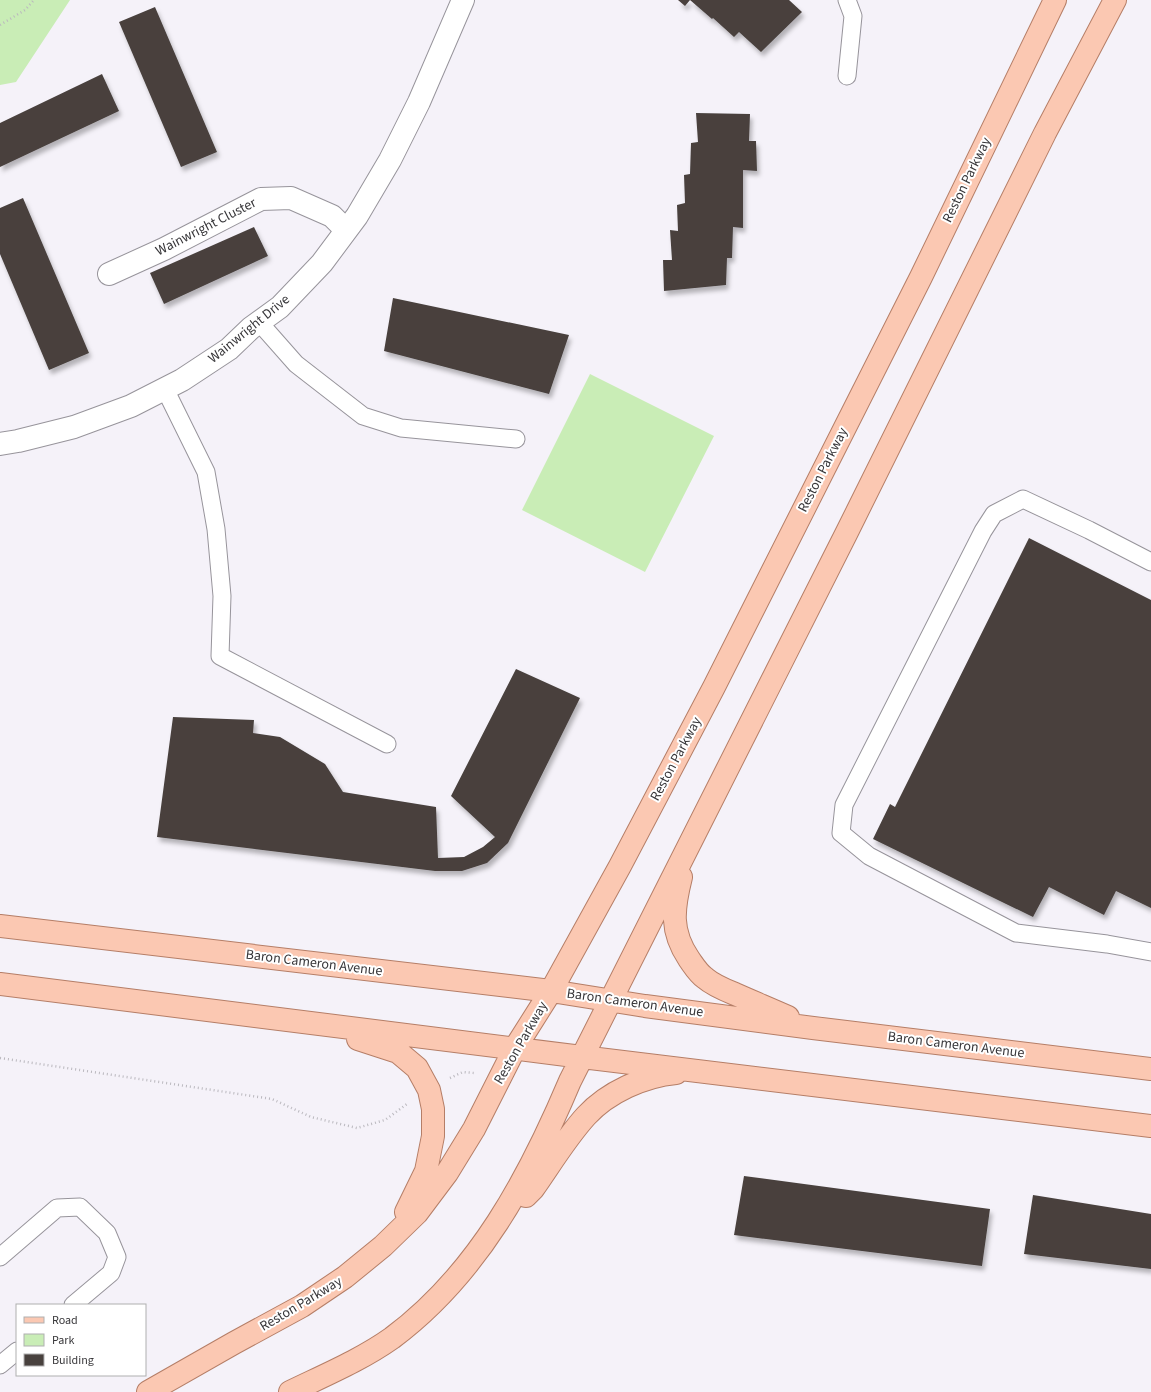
<svg xmlns="http://www.w3.org/2000/svg" width="1151" height="1392" viewBox="0 0 1151 1392" font-family="'Source Sans 3',sans-serif">
<style>
.green{fill:#c9edb6}
.building{fill:#48413e;filter:url(#shadow)}
.lines{fill:none;stroke-linecap:round;stroke-linejoin:round}
.lane-casing{stroke:#97949b;stroke-width:19}
.street-casing{stroke:#97949b;stroke-width:24}
.primary-casing{stroke:#b57e67;stroke-width:24}
.path{stroke:#bab8be;stroke-width:2.5;stroke-dasharray:1 3;stroke-linecap:butt}
.lane{stroke:#fff;stroke-width:17}
.street{stroke:#fff;stroke-width:22}
.primary{stroke:#fbc8b2;stroke-width:22}
.labels{text-anchor:middle;dominant-baseline:central;stroke-width:4;stroke-linejoin:round;paint-order:stroke}
.street-label{font-size:14px;fill:#38373a;stroke:#fff}
</style>
<defs>
<filter id="shadow"><feDropShadow dx="2.5" dy="4.5" stdDeviation="2" flood-color="#0004"/></filter>
</defs>
<rect width="100%" height="100%" fill="#f5f2f9"/>
<!-- green -->
<path class="green" d="M0,0H70L16,82L0,85Z
M590,374L714,436L645,572L522,510Z"/>
<!-- building -->
<path class="building" d="M678,0H690L685,6Z
M690,0H789L802,12L761,52L739,32L734,37L713,18L712,19Z
M155,7L217,152L181,167L119,22Z
M102,74L119,111L0,167V123Z
M696,113L750,114L749,141H756L757,171L743,170V228L733,227L732,258H727L726,285L664,291L663,260H672L670,230L678,231L677,205L685,203L684,175L690,174L691,143L698,142Z
M23,198L89,353L49,370L0,254V208Z
M254,227L268,256L164,304L150,273Z
M393,298L569,335L549,394L384,351Z
M1029,538L1151,600V908L1116,891L1104,915L1049,887L1033,917L873,839L890,804L895,807Z
M516,669L580,698L508,843L487,863L462,871H435L157,837L173,717L254,720L253,733L280,737L325,764L343,792L436,807L438,858L464,857L483,847L495,837L451,796Z
M744,1176L990,1209L982,1266L734,1235Z
M1033,1195L1151,1214V1269L1024,1254Z"/>
<g class="lines">
<defs>
<path id="lane" d="M847,76L853,16L847,0
M259,322L296,364L363,416L401,428L516,439
M165,389L206,472L216,529L222,596L220,656L387,744
M1151,562L1089,530L1023,499L994,514L983,531L844,805L841,833L869,856L1016,933L1107,944L1151,952
M0,1257L57,1208L80,1207L107,1233L117,1257L111,1273L73,1305
M0,1365L17,1351"/>
<path id="street" d="M109,274L164,249L261,199L291,198L332,216L346,230
M0,444L18,441L74,427L131,406L182,380L229,349L251,328L280,307L322,263L357,216L390,160L419,102L463,0"/>
<path id="primary" d="M681,877C673,909 670,931 689,959C694,966 698,973 705,978C713,985 725,990 735,994C753,1002 770,1009 788,1017
M0,926L551,991L645,1006L813,1028L1151,1069
M0,984L582,1057L1151,1126
M358,1039L398,1052L417,1068L429,1090L433,1109V1136L426,1171L406,1212
M526,1196L533,1189C550,1165 566,1138 586,1116C608,1092 644,1076 676,1073
M148,1392L234,1343L302,1306L345,1277L383,1246L417,1213L447,1173L474,1129L515,1048L551,991L620,866L714,687L921,277L1055,0
M290,1392C325,1375 361,1360 392,1338C478,1274 529,1178 570,1081L847,532L1045,133L1115,0"/>
</defs>
<!-- lane casing -->
<use href="#lane" class="lane-casing"/>
<!-- street casing -->
<use href="#street" class="street-casing"/>
<!-- primary casing -->
<use href="#primary" class="primary-casing"/>
<!-- path -->
<path class="path" d="M0,25L25,10L34,0
M0,1058L272,1099L311,1117L357,1128L385,1120L407,1104
M450,1078L463,1072L474,1073"/>
<!-- lane -->
<use href="#lane" class="lane"/>
<!-- street -->
<use href="#street" class="street"/>
<!-- primary -->
<use href="#primary" class="primary"/>
</g>
<g class="labels">
<!-- street labels -->
<g class="street-label">
<text transform="translate(967 180) rotate(-64)">Reston Parkway</text>
<text transform="translate(206 227) rotate(-27)">Wainwright Cluster</text>
<text transform="translate(249 329) rotate(-39)">Wainwright Drive</text>
<text transform="translate(823 470) rotate(-63)">Reston Parkway</text>
<text transform="translate(676 759) rotate(-62)">Reston Parkway</text>
<text transform="translate(314 963) rotate(7)">Baron Cameron Avenue</text>
<text transform="translate(635 1003) rotate(8)">Baron Cameron Avenue</text>
<text transform="translate(521 1043) rotate(-60)">Reston Parkway</text>
<text transform="translate(956 1045) rotate(7)">Baron Cameron Avenue</text>
<text transform="translate(301 1304) rotate(-31)">Reston Parkway</text>
</g>
</g>
<!-- legend -->
<rect x="16" y="1304" width="130" height="72" fill="#ffffff" stroke="#afafb0"/>
<rect x="24" y="1317" width="20" height="6" fill="#fbc8b2" stroke="#afafb0"/>
<text x="52" y="1324" font-size="12" fill="#38373a">Road</text>
<rect x="24" y="1334" width="20" height="12" fill="#c9edb6" stroke="#afafb0"/>
<text x="52" y="1344" font-size="12" fill="#38373a">Park</text>
<rect x="24" y="1354" width="20" height="12" fill="#48413e" stroke="#afafb0"/>
<text x="52" y="1364" font-size="12" fill="#38373a">Building</text>
</svg>
